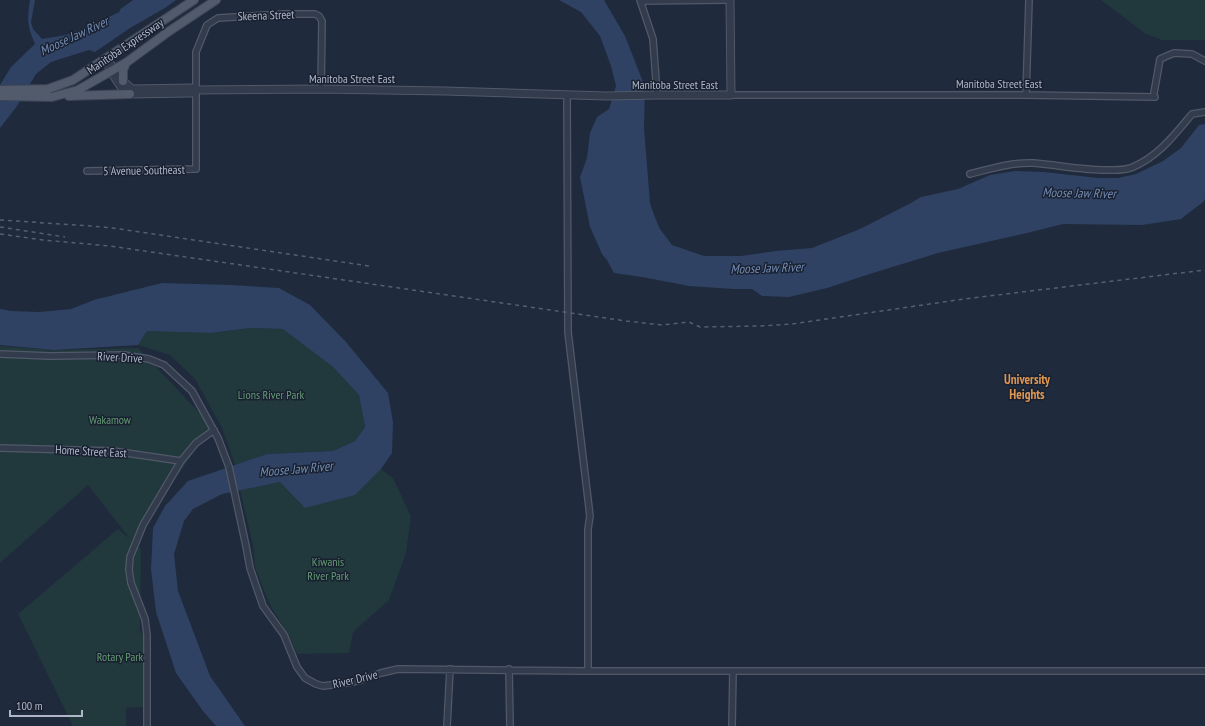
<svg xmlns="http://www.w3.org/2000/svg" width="1205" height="726" viewBox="0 0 1205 726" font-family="'PT Sans Narrow',sans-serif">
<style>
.green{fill:#21383d}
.water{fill:#2f4263}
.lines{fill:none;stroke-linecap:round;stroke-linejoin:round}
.river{stroke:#2f4263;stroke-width:9}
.minor-casing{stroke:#515969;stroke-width:8}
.tertiary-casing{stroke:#515969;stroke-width:9}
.primary-casing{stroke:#3d4555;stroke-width:10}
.minor{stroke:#333c4c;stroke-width:5.5}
.tertiary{stroke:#333c4c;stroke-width:7}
.primary{stroke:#515b6c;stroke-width:8}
.rail{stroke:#555f73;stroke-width:1.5;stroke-dasharray:4 4;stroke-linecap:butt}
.labels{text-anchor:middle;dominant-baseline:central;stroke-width:3;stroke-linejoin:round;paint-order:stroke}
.street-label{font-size:12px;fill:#aeb6c8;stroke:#192130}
.park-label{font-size:12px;fill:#639b73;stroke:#192130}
.water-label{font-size:13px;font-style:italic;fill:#738bb3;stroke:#192130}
.neighbourhood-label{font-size:13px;font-weight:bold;fill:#de9753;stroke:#192130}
</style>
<rect width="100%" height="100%" fill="#1f2a3c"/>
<!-- green -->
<path class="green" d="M1101,0H1205V40H1162L1146,34Z
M250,328L284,329L333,367L359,395L365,427L355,441L333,451L267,454L235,465L222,428L195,379L170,355L138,345L147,331L210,333Z
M0,346L54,350L138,348L212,426L132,541L141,549L140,631L143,636L144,707L126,708V726H73L18,614L118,529L130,539L88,485L0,563Z
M381,469L393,478L411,516L406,553L389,600L353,632L349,653L297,654L290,638L269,603L255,567L253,545L240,490L280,482L355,495Z"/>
<!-- water -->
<path class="water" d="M30,0H35L31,22L33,29L42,39L66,35L113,15L134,5L141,0H176L165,8L130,28L95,52L89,50L51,62L36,74L17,106L0,128V85L11,67L35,44C27,26 27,19 30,0Z
M559,0H604L625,36L645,87L644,128L650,203L654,215L660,229L672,245L704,256H741L776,251L812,248L860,229L909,204L921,197L958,189L990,175L1015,171L1044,172L1098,178H1118L1136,174L1163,161L1181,148L1192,134L1199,125L1205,124V199L1203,202L1181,219L1142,225L1063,224L1027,233L938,253L873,273L827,288L789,297L762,296L752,289H734L689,286L642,277L614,273L607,260L602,254L590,227L580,177L587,158L590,133L597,117L609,109L616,86L611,66L600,36L581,12Z
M162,283L232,285L279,288L310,305L346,342L388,393L393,422L392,453L381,469L355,495L305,508L280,482L222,494L193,509L184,521L174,554L178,591L210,676L245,726H216L203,711L176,673L156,612L151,569L153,528L165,506L188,481L267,454L333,451L355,441L365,427L359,395L333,367L283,329L250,328L210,333L147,331L138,345L54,350L0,345V309L11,311L39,312L71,309L94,300Z"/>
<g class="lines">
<!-- river -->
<path class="river" d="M124,12L141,0"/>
<defs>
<path id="minor" d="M640,0L653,39L657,95
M641,1L726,0
M1154,93L1160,59L1174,53L1192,54L1205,61
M567,95L568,332L590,516L588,529V670
M731,95H1026L1155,97
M1026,95L1029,0
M87,171L196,169V52L207,25L218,18L285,14H315L319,16L322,21L321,89
M970,174C990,169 1012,162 1033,163C1058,165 1082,170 1106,170C1116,170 1124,171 1133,167C1159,156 1175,134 1192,114L1205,112
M0,354L50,356L124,355L149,359L164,365L192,391L218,438L229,467L246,546L250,568L263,606L284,635L297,667L305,678L316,684L323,686L347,683L361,680L381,673L398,669L582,671H1205
M0,448L113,451L181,461
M509,669L510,726
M147,726V635L145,619L131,583L129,570L130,557L143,525L181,461L196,443L214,430
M447,726L450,669
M732,726L733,671"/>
<path id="tertiary" d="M106,58L123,81L132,89L192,88L196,90L321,89L445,91L607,96L657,95H731L730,0
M109,67L111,72L121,87L130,94L192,93L196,90"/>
<path id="primary" d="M123,81V70L126,63
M0,90L48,89L73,80L194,0
M0,96L52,97L78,90L127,62L168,32L216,0
M69,96L130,94"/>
</defs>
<!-- minor casing -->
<use href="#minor" class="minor-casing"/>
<!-- tertiary casing -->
<use href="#tertiary" class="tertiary-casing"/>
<!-- primary casing -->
<use href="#primary" class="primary-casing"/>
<!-- minor -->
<use href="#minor" class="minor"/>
<!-- tertiary -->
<use href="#tertiary" class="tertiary"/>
<!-- primary -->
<use href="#primary" class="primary"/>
<!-- rail -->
<path class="rail" d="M0,220L91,226L113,228L369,266
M0,227L65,237
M0,234L43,240L110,246L626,321L662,325L689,322L700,327L759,326L792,324L964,299L1205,270"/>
</g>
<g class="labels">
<!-- street labels -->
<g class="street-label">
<text transform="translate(266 15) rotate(-2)">Skeena Street</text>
<text transform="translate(125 46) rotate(-34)">Manitoba Expressway</text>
<text x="352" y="78">Manitoba Street East</text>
<text x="999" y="83">Manitoba Street East</text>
<text x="675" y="84">Manitoba Street East</text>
<text transform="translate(144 170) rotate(-1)">5 Avenue Southeast</text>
<text transform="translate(120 357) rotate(3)">River Drive</text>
<text transform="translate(91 451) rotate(3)">Home Street East</text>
<text transform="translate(355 679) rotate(-13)">River Drive</text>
</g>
<!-- park labels -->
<g class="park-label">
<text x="271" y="394">Lions River Park</text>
<text x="110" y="419">Wakamow</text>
<text x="328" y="561">Kiwanis<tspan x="328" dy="14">River Park</tspan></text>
<text x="120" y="656">Rotary Park</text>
</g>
<!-- water labels -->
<g class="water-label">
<text transform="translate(74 36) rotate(-25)">Moose Jaw River</text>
<text transform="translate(1079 193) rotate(1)">Moose Jaw River</text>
<text transform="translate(767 268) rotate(-2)">Moose Jaw River</text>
<text transform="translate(296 469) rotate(-5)">Moose Jaw River</text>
</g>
<!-- neighbourhood labels -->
<g class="neighbourhood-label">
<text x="1027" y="379">University<tspan x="1027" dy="15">Heights</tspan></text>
</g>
</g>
<!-- scale -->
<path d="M10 710v6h72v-6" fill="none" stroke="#aeb6c8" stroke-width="2"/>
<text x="16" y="710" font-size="12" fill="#aeb6c8" stroke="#192130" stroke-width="3" paint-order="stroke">100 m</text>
</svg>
